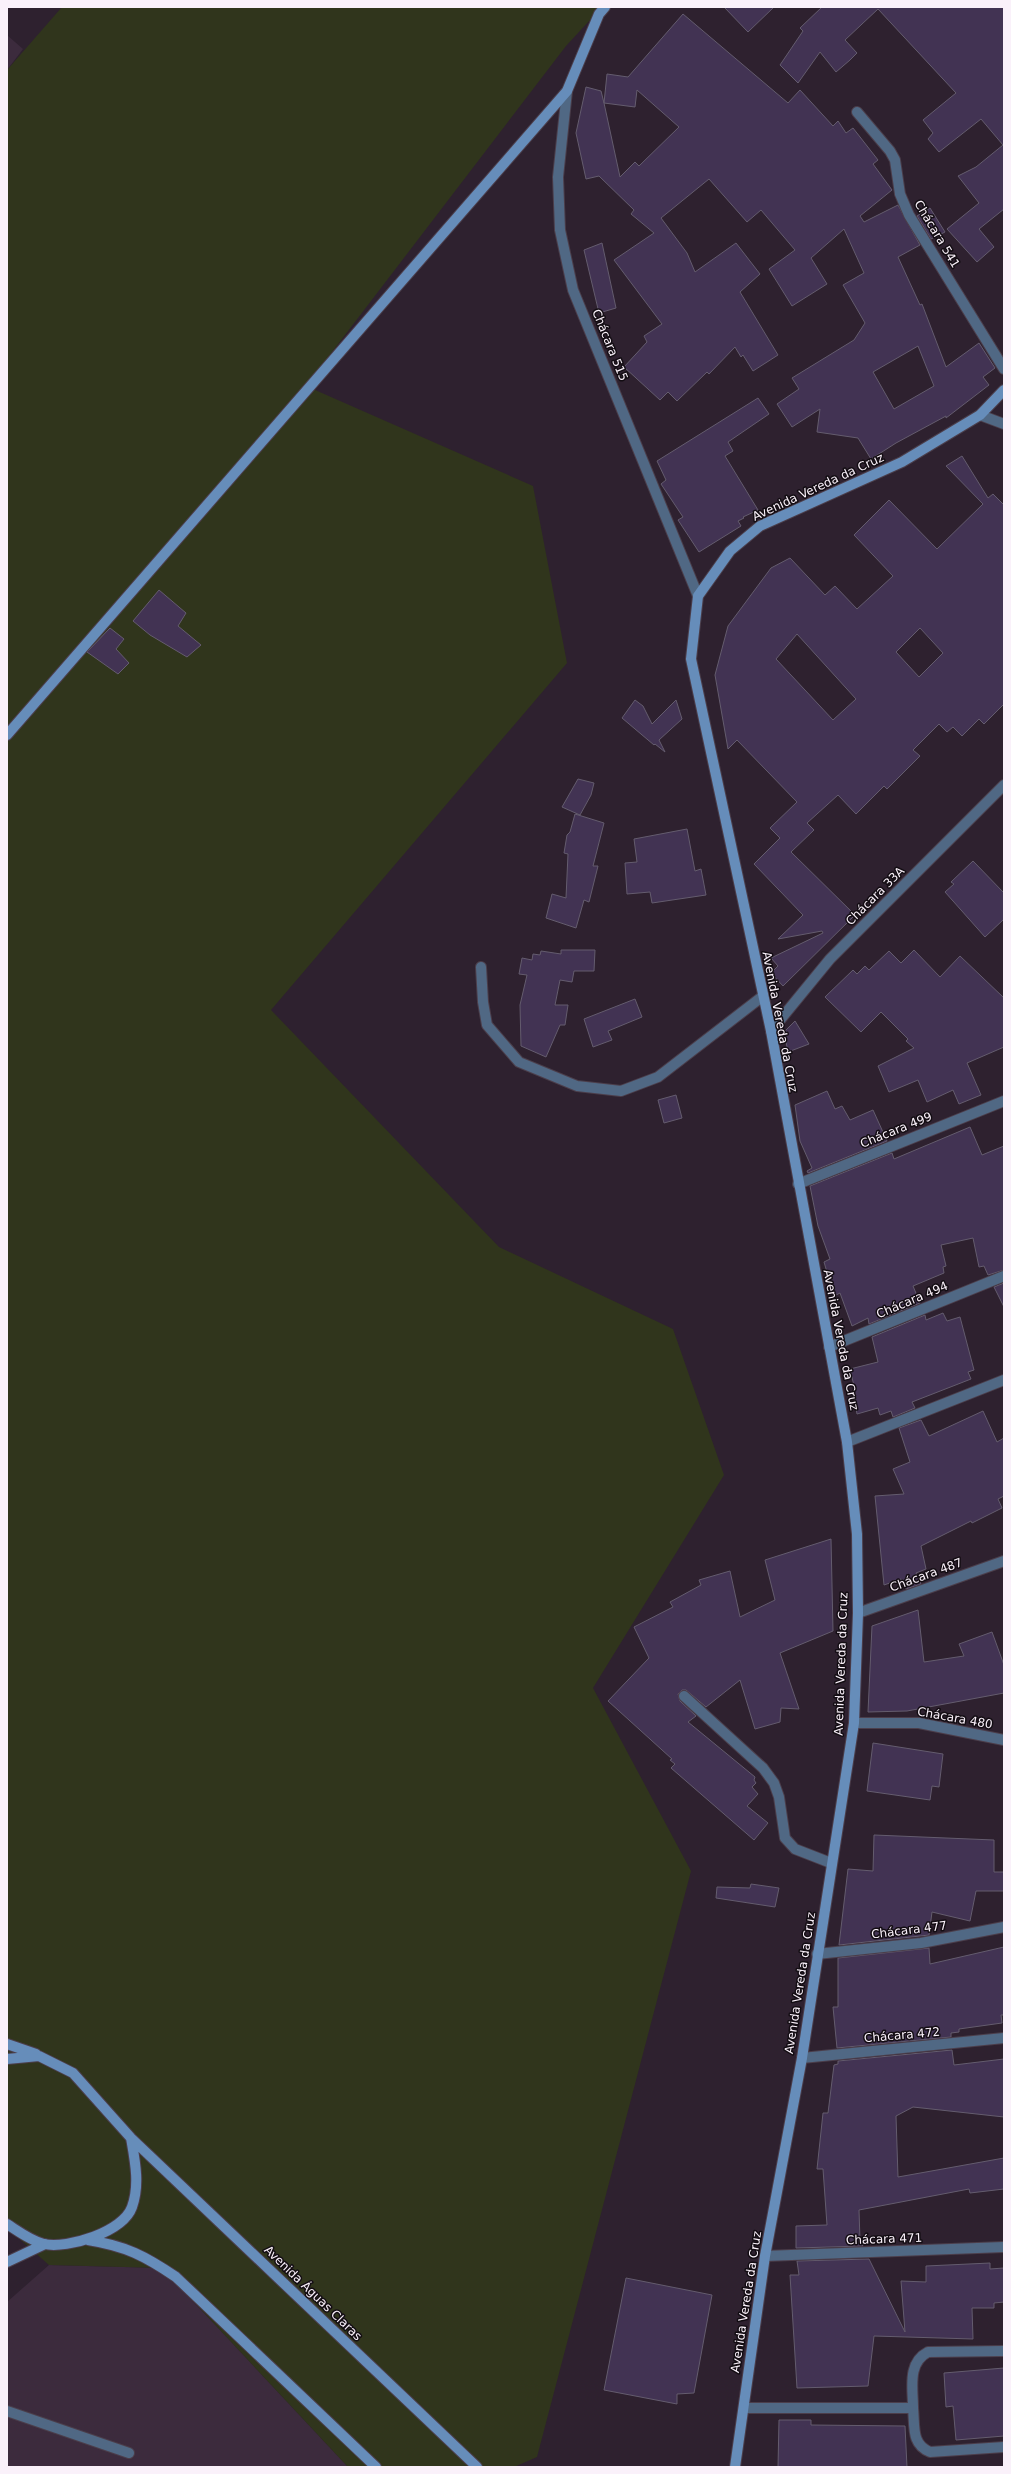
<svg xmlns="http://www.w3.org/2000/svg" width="1011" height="2474" viewBox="0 0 1011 2474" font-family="'DejaVu Sans',sans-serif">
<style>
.built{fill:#3c2b3d}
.green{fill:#30351c}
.building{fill:#423353;stroke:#645c6e;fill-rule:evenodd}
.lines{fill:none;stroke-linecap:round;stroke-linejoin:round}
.lane-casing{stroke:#4b3e4b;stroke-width:12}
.street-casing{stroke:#4b3e4b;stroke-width:12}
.secondary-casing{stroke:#4b3e4b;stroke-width:12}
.lane{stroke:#506884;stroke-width:10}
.street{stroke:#506884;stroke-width:10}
.secondary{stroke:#668dba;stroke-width:10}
.labels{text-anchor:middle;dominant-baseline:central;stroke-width:3;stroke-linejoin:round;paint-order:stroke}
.street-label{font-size:12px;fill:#faf1fa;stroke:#130d13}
</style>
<rect width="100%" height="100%" fill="#2e212f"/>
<!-- built -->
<path class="built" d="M7,35L23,49L7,70Z
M49,2265L162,2268L348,2467H7V2302Z"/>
<!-- green -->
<path class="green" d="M62,7H602L566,46L306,386L533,486L567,663L271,1010L499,1247L673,1329L724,1475L593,1688L691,1871L537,2457L514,2467H348L162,2268L49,2265L7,2228V70Z"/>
<!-- building -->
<path class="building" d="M724,7H774L748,32Z
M822,7H1004V209L979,229L994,247L977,262L947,229L979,203L958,176L976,167L1003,145L981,119L939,152L928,139L933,133L923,120L956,93L878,9L845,40L857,53L850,60L836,72L820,52L798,83L780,65L803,31L800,28Z
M683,14L788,103L800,90L833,126L838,121L846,133L853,128L878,160L873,164L892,190L860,216L864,222L898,205L920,245L898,257L920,305L922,304L946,367L979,343L995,368L983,377L989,385L946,418V416L896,443L871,459L858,438L817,432L820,409L792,427L777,404L799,389L792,378L854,340L865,323L843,285L864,273L844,229L811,258L827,284L792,306L769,269L795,250L761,210L747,222L709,179L661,218L687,253L695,272L736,243L760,274L740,292L778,355L753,371L743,355L741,357L735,347L709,374L707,372L677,401L668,392L660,400L624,367L647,342L644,336L662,324L614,260L654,233L631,214L634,210L599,176L586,179L576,133L586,87L601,91L604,103L607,74L628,77ZM637,90L679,127L639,166L635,162L620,177L604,103L635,107ZM918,346L934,386L894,409L873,372Z
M930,208L945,232L931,239L917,216Z
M602,243L616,308L599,313L584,250Z
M758,398L769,414L728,442L733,451L725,456L758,510L743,517L744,518L738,521L741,526L699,552L678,520L683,517L661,484L666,480L657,461Z
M962,456L988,498L993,494L1004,505V704L984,724L979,719L962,736L953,727L947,732L939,724L913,750L920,756L887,789L884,786L856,814L838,795L807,823L814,830L791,852L855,915L783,986L771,973L778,966L771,958L823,933L822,931L778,939L803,915L754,864L780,838L770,828L797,802L737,740L728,749L715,675L728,626L771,568L790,558L825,595L835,586L857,609L893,576L854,535L889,500L937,549L983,504L946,466ZM920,628L943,653L919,677L896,652ZM797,634L856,699L833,720L776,659Z
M159,590L186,613L178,626L201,645L187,657L150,635L133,621Z
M110,628L124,639L116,649L129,663L118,674L87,652Z
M635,700L643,706L652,724L676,700L682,719L659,740L665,752L655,744L654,745L622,718Z
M578,779L594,783L591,795L580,815L562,807Z
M575,814L604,823L593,866H598L589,902L584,900L576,928L546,918L552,894L566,898L568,854L564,853L567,835L570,832Z
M687,829L695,871L701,869L706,895L652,903L650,892L627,894L625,863L637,862L634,839Z
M973,861L1004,893V919L985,937L945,892L954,884L951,882Z
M561,950H595L594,971H574L572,982L560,980L555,1005H568L565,1025H560L546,1057L521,1046L520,1005L527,975L519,974L522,958L532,960L533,954L540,955L541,951L561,954Z
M914,950L940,977L960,956L1004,998V1047L967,1063L981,1095L959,1104L953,1090L927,1102L918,1080L889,1092L878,1066L914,1048L906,1041L908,1039L881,1012L861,1032L825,997L853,970L857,974L865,966L869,970L889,951L901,963Z
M635,999L642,1017L608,1031L612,1040L593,1047L584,1019Z
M795,1021L809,1044L788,1052L784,1032Z
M827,1091L835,1109L842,1106L850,1120L873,1110L887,1141L808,1173L807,1171L812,1168L800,1141L795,1105Z
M676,1095L682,1118L664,1123L658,1100Z
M970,1127L982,1155L1004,1146V1270L988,1275L984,1266L979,1267L973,1238L941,1245L946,1266L943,1267L944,1273L913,1286L920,1303L869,1324L868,1318L852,1326L840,1293L834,1296L824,1262L830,1259L818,1226L810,1186L892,1153L894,1159Z
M1004,1283V1307L994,1287Z
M943,1313L947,1321L960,1317L974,1370L968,1372L971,1379L912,1402L915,1408L893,1417L891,1411L880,1415L878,1408L857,1414L853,1391L855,1390L850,1369L878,1362L872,1337L925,1315L926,1320Z
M983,1411L997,1442L1004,1438V1496L998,1499L1002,1508L972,1523L971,1521L921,1546L926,1569L916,1573L921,1584L906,1589L901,1579L884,1585L875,1496L904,1494L893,1469L910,1462L899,1428L921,1420L929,1436Z
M831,1539L833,1631L780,1653L799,1709L781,1708L780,1722L755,1729L740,1680L706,1707L686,1690H682L678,1694L680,1701L696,1716L688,1722L755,1777L754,1780L756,1783L752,1787L758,1794L747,1806L768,1823L754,1840L671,1768L675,1764L670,1760L672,1759L608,1701L649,1658L634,1627L673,1607L670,1602L701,1585L699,1580L730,1571L740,1617L775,1600L765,1560Z
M918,1610L924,1662L964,1656L959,1644L992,1632L1004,1665V1693L907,1711L868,1712L872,1626Z
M873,1743L943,1754L939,1787L932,1786L930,1800L867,1791Z
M874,1835L994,1840V1872H1004V1891H976L970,1921L932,1912L929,1935L839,1945L848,1869L873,1871Z
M751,1884L779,1888L775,1907L716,1898L717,1887L750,1888Z
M1004,1947V2015H1001L1002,2023L959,2029V2032L951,2033V2037L837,2048L833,2007H838V1958L929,1948L930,1964Z
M952,2050L954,2065L1004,2059V2117L913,2107L896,2116L898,2177L1004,2158V2189L970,2193L969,2189L859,2210L860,2241L863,2246L796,2248V2226L827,2225L823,2169H817L823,2113H828L834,2065L838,2064V2061Z
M869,2259L905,2332L901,2281L926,2282V2266L990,2263V2269L1004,2268V2302L994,2303V2308H972L973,2339L874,2336L868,2386L797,2388L790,2275H799L797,2261Z
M626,2278L712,2295L694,2393L677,2394V2404L604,2390Z
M1004,2368V2436L956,2440L953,2406L946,2407L944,2373Z
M779,2420H811V2425L905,2426L907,2467H778Z"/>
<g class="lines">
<defs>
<path id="lane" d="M481,967L483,1002L487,1025L519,1062L577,1086L621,1091L658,1077L763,996
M7,2411L129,2453"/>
<path id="street" d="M567,91L558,177L560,230L573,290L698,596
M857,112L890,151L895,160L900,194L909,215L1004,369
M980,415L1004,424
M771,1031L830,959L1004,785
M798,1184L1004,1101
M829,1347L1004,1276
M847,1442L1004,1380
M858,1613L1004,1561
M684,1696L763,1768L774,1783L779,1797L785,1838L795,1849L831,1863
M854,1723H919L1004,1740
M817,1954L921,1943L1004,1927
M802,2058L1004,2038
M765,2256L1004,2247
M744,2408H913C913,2388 907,2363 928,2352L1004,2351
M913,2408C915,2427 911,2444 930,2452L1004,2447"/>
<path id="secondary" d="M7,735L567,91L599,14L605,7
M7,2044L36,2054
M7,2059L39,2056L73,2073L131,2138L477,2467
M7,2224C18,2231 31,2241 44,2244C68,2249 123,2232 132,2207C140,2185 135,2161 131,2138
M88,2240C126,2246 145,2256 176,2277L376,2467
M7,2262L45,2244
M735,2467L765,2256L802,2058L854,1723L858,1613L857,1534L847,1442L771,1031L691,659L698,596L730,551L760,526L902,462L980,415L1004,390"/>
</defs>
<!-- lane casing -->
<use href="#lane" class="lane-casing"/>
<!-- street casing -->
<use href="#street" class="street-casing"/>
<!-- secondary casing -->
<use href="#secondary" class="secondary-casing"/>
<!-- lane -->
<use href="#lane" class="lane"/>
<!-- street -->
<use href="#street" class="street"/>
<!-- secondary -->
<use href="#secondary" class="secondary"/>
</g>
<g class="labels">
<!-- street labels -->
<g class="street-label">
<text transform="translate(937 234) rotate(59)">Chácara 541</text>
<text transform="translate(610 345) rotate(68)">Chácara 515</text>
<text transform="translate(818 487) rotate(-25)">Avenida Vereda da Cruz</text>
<text transform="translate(875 896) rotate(-45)">Chácara 33A</text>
<text transform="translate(780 1022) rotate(79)">Avenida Vereda da Cruz</text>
<text transform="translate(896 1130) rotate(-22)">Chácara 499</text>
<text transform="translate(912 1300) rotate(-23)">Chácara 494</text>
<text transform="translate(841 1340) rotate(79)">Avenida Vereda da Cruz</text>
<text transform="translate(926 1575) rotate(-20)">Chácara 487</text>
<text transform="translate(841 1664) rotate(-88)">Avenida Vereda da Cruz</text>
<text transform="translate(955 1718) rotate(10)">Chácara 480</text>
<text transform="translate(909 1930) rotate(-7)">Chácara 477</text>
<text transform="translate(800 1983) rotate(-81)">Avenida Vereda da Cruz</text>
<text transform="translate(902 2035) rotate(-5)">Chácara 472</text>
<text transform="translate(884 2239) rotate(-2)">Chácara 471</text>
<text transform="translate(313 2293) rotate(44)">Avenida Águas Claras</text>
<text transform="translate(746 2302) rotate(-81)">Avenida Vereda da Cruz</text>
</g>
</g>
<!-- border -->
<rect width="1011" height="2474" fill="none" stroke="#faf1fa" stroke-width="16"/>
</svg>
